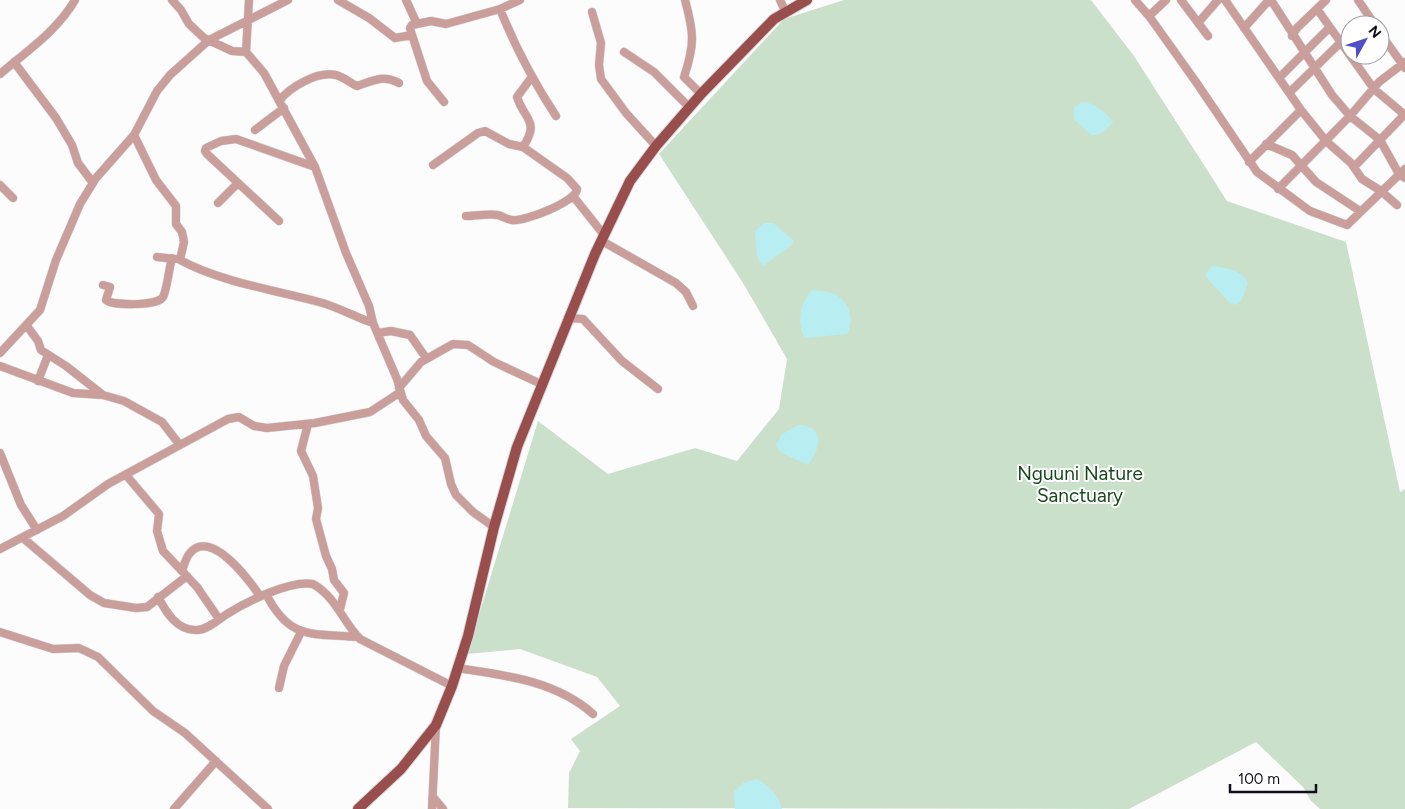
<svg xmlns="http://www.w3.org/2000/svg" width="1405" height="809" viewBox="0 0 1405 809" font-family="Figtree,sans-serif">
<style>
.green{fill:#cbe0cb}
.water{fill:#b8eef1}
.lines{fill:none;stroke-linecap:round;stroke-linejoin:round}
.minor-casing{stroke:#d7d6d8;stroke-width:9}
.major-casing{stroke:#d7d6d8;stroke-width:12}
.minor{stroke:#c99e9b;stroke-width:8}
.major{stroke:#974e4c;stroke-width:10}
.labels{text-anchor:middle;dominant-baseline:central;stroke-width:4;stroke-linejoin:round;paint-order:stroke}
.park-label{font-size:19px;fill:#19461d;stroke:#fff}
</style>
<rect width="100%" height="100%" fill="#fcfcfc"/>
<!-- green -->
<path class="green" d="M844,0H1091L1134,56L1227,201L1346,242L1400,492L1405,489V809H1320L1311,801L1303,787L1256,742L1129,809L568,808L569,773L580,751L571,739L620,706L597,677L520,649L467,654L538,421L608,474L695,448L737,461L779,409L787,359L743,283L659,154L784,19Z"/>
<!-- water -->
<path class="water" d="M1081,102C1091,101 1108,113 1113,122C1107,129 1101,136 1091,135L1074,119V109Z
M764,223H773L793,240L792,245L763,266L757,256L755,231Z
M1212,266C1227,268 1240,269 1248,283L1241,301L1235,305L1229,302L1206,277V273Z
M812,290C820,291 829,291 836,295C850,303 855,321 847,334L805,338C796,323 800,302 812,290Z
M798,425C825,425 821,449 808,465L780,452L776,445L781,435Z
M757,779C770,787 778,794 782,809H735L734,792L743,783Z"/>
<g class="lines">
<defs>
<path id="minor" d="M172,0L181,10L189,24L204,38L232,51L246,52L264,73L315,167L346,253L369,306L373,323
M338,0L369,18L395,38L412,35L410,28L412,25L431,21L446,24L500,9L520,0
M406,0L417,24
M685,0C694,33 695,44 684,77L701,94
M780,0L785,11
M1135,0L1149,16L1196,82L1257,172L1310,211L1347,225L1405,169
M1181,0L1208,36
M1225,0L1301,110L1326,141L1351,163L1362,179L1381,191L1397,205
M1271,0L1332,95L1350,116L1380,140L1399,174L1405,178
M1358,0L1375,25
M500,9C516,49 533,81 556,116
M1317,9L1374,89L1405,115
M592,12L601,43L599,65L601,79L626,113L656,146
M1149,16L1166,0
M1198,23L1218,0
M1244,28L1269,0
M1380,33L1405,68
M412,35L427,81L444,102
M1292,36L1297,28L1326,0
M246,52L249,0
M624,52L654,72L689,107
M14,62L56,118L72,145L78,163L93,183
M0,74C27,51 57,31 75,0
M1280,77L1329,28
M1290,92L1340,43
M279,101C290,87 317,71 336,75C344,77 350,83 357,86C373,81 383,74 399,83
M255,130L284,108
M134,135L156,180L176,206V224L182,232L184,242L180,260C221,282 274,290 319,302C338,307 355,317 373,323L397,379L403,400L419,420L426,436L445,458L451,484L456,495L473,512L494,527
M1266,144L1292,155L1316,182L1360,211
M523,147C540,121 525,121 517,97L531,78
M1249,162L1301,110
M433,165L478,133L485,131L509,144L523,147L567,178L577,189C577,201 525,222 512,220C507,220 503,216 498,215C488,213 476,216 466,216
M1354,167L1405,114
M0,185L13,198
M1278,189L1350,116L1379,82L1405,62
M573,196L604,235
M218,203L238,183
M279,221L207,154L205,151L206,148L221,141L236,139L315,167
M602,241L676,283L686,292L693,306
M157,257L175,259
M103,285L110,287L106,300C113,306 158,306 163,297C167,290 169,268 172,258
M568,318L583,319L622,361L658,389
M27,326L38,341L41,350L66,366L103,395
M378,333L391,331L410,335L426,358
M0,353L40,310L56,260L80,204L96,178L134,135L157,91L170,75L209,40L288,0
M0,366L73,393L103,395L124,401L162,422L179,444
M38,381L48,355
M399,388L421,362L453,344L468,345L494,362L541,384
M308,424L301,451L313,476L318,508L316,519L326,556L332,569L334,580L344,593L340,609
M0,453L21,505L37,530
M126,475L159,514L157,531L163,551L197,587L219,619
M23,538L90,595L104,603L136,608L147,607L187,576
M0,549L63,516L108,484L228,419L239,417L254,426L267,428L315,423L370,412L399,393
M182,571C184,565 186,557 190,553C211,528 249,580 260,596
M266,594C290,641 312,633 358,637
M158,597C166,612 177,631 197,630C207,630 218,620 227,614C246,602 290,580 313,584C336,597 343,622 360,639L452,686
M0,632L53,649L79,648L98,657L153,711L185,733L268,809
M457,668C505,675 556,681 593,714
M279,688L284,666L301,632
M433,797L443,809
M174,809L216,761
M432,809L436,725"/>
<path id="major" d="M358,809L401,769L436,725L452,686L468,636L494,527L517,447L595,254L630,181L656,146L701,94L774,19L807,0"/>
</defs>
<!-- minor casing -->
<use href="#minor" class="minor-casing"/>
<!-- major casing -->
<use href="#major" class="major-casing"/>
<!-- minor -->
<use href="#minor" class="minor"/>
<!-- major -->
<use href="#major" class="major"/>
</g>
<g class="labels">
<!-- park labels -->
<g class="park-label">
<text x="1080" y="473">Nguuni Nature<tspan x="1080" dy="22">Sanctuary</tspan></text>
</g>
</g>
<!-- north arrow -->
<g transform="translate(1365 40) rotate(50)"><circle r="24" fill="#ffffff" stroke="#a09fa4"/>
<path d="M0-4L9 19L0 12L-9 19Z" fill="#514fc6"/>
<text y="-8" font-size="14" font-weight="bold" text-anchor="middle" fill="#120f1b">N</text>
</g>
<!-- scale -->
<path d="M1230 784v8h86v-8" fill="none" stroke="#120f1b" stroke-width="2.5"/>
<text x="1238" y="784" font-size="15" fill="#120f1b" stroke="#ffffff" stroke-width="4" paint-order="stroke">100 m</text>
</svg>
